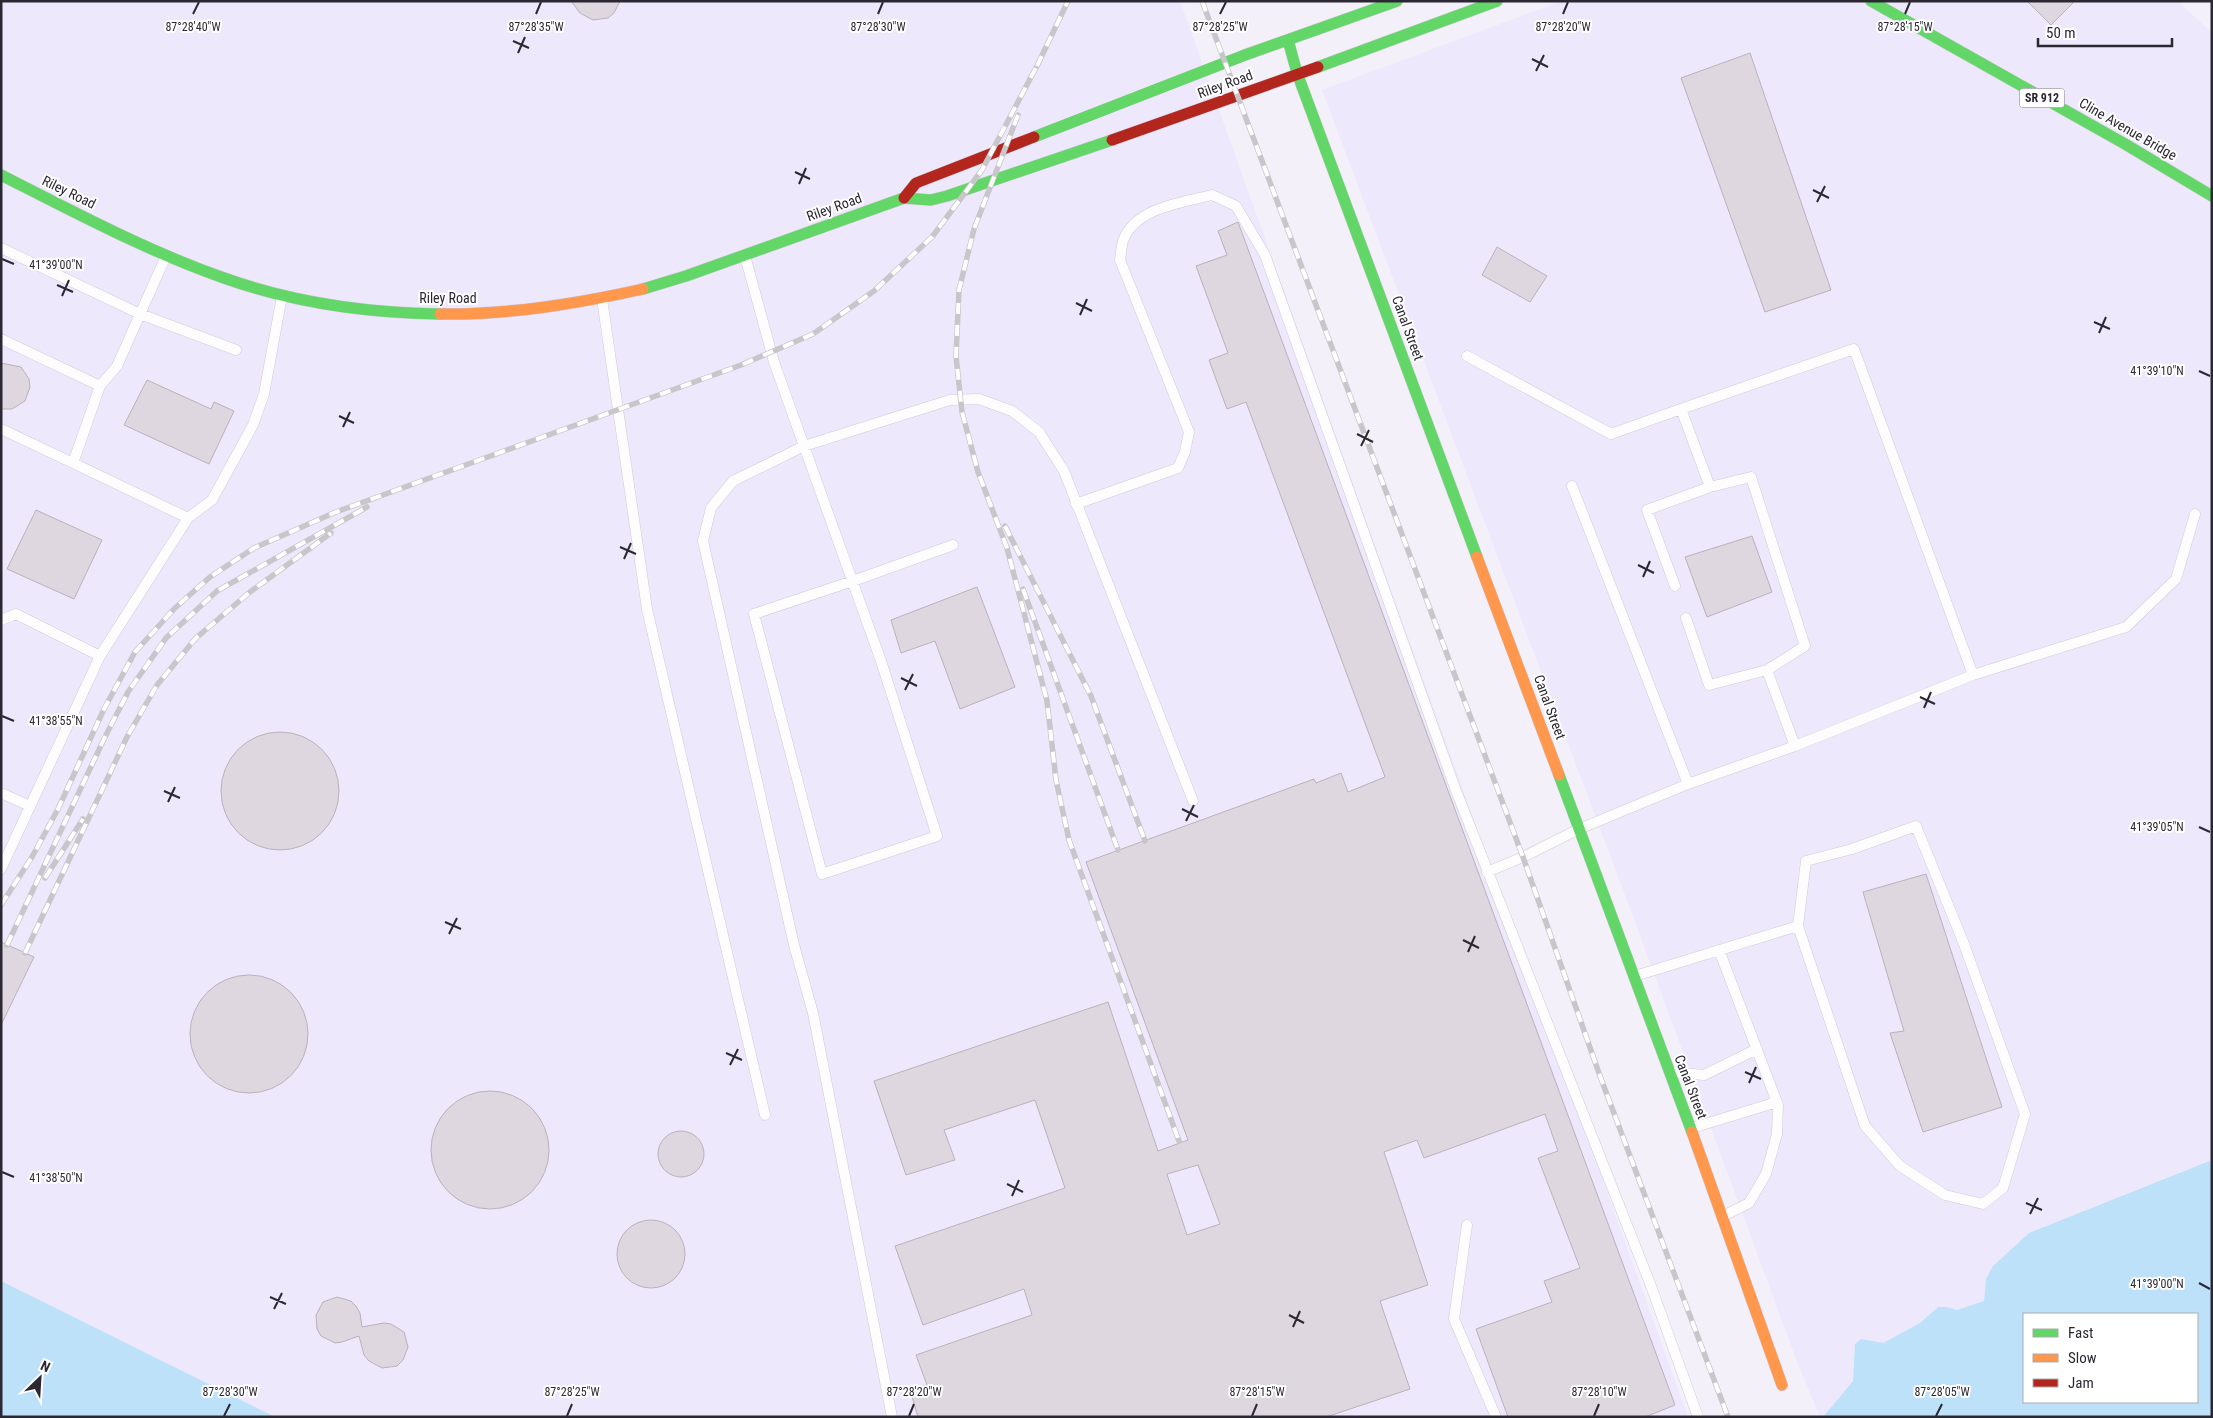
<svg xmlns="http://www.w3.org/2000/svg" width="2213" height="1418" viewBox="0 0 2213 1418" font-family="'Roboto Condensed',sans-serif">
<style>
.built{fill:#eee8fc}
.water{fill:#bce1f8;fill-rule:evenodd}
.building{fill:#ded7e0;stroke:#b9b2bb;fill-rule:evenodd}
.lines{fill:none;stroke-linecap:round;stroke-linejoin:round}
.lane-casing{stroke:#cfcbd6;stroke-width:11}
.fast-casing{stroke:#cfcbd6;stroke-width:12}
.slow-casing{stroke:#cfcbd6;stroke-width:12}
.jam-casing{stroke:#cfcbd6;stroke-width:12}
.lane{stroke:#fdfdfe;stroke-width:10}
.fast{stroke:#63d668;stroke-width:11}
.slow{stroke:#ff974d;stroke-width:11}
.jam{stroke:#b3261e;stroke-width:11}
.rail-casing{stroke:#c8c6ca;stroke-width:5.5}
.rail{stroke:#fff;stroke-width:4;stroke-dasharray:11;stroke-linecap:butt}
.ticks{fill:none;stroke:#2c2833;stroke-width:2}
.labels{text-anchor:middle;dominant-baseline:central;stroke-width:4;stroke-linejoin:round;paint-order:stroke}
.shield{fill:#fff;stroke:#6b6870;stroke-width:1}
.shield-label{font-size:12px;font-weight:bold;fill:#2c2833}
.street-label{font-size:14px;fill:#2c2833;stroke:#fff}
.ticks-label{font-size:12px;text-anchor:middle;fill:#2c2833;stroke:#fff;stroke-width:4;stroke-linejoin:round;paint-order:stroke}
</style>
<rect width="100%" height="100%" fill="#f3f0fa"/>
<!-- built -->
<path class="built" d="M1,1H1180L1688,1417H275L1,1281Z
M1562,1H2178L2212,33V1160L2029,1233L1993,1266L1986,1279L1984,1301L1957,1310L1946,1307H1938L1920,1323L1883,1343L1855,1344L1853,1381L1823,1417H1820L1799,1367L1631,911L1322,90Z"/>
<!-- water -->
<path class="water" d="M2212,1160V1417H1823L1853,1381L1855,1344L1861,1339L1883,1343L1920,1323L1938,1307H1946L1957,1310L1984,1301L1986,1279L1993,1266L2029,1233ZM2024,1314H2197V1402H2024Z
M1,1281L269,1414L275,1417H1Z"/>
<!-- building -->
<path class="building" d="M571,1H620L614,13L608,18L593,20L580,13Z
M2027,1H2075L2051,25Z
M1750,53L1831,290L1765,312L1681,78Z
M1238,222L1675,1405L1645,1417H1508L1476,1329L1552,1302L1544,1281L1580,1268L1538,1158L1558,1151L1545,1114L1424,1158L1417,1140L1384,1152L1428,1285L1380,1301L1410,1389L1326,1417H918L910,1390L927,1385L916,1355L1032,1315L1024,1289L923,1325L895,1246L1065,1188L1035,1100L944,1130L955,1160L906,1175L874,1081L1108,1002L1158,1151L1188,1140L1086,862L1314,779L1316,783L1341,773L1348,792L1385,777L1246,402L1227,409L1209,360L1228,353L1196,266L1227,255L1218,231ZM1198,1165L1220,1224L1187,1235L1167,1174Z
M1497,247L1547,276L1530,302L1482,275Z
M1,363L21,367L29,379L30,387L25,401L12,409H1Z
M147,380L211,409L214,402L234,411L209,464L124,425Z
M36,510L102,540L74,599L7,569Z
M1752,536L1772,592L1707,617L1685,557Z
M977,587L1015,687L960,709L935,641L901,653L891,620Z
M221 791a59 59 0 1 1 118 0a59 59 0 1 1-118 0Z
M1926,874L2002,1107L1923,1132L1890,1033L1904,1031L1863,892Z
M1,942L34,957L1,1025Z
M190 1034a59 59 0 1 1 118 0a59 59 0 1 1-118 0Z
M431 1150a59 59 0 1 1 118 0a59 59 0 1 1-118 0Z
M658 1154a23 23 0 1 1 46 0a23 23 0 1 1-46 0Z
M617 1254a34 34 0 1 1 68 0a34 34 0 1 1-68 0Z
M337,1297L351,1301L356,1306L360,1313L362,1327L384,1323L391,1324L404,1332L408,1347L403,1360L397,1366L382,1368L369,1361L364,1355L359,1336L342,1342L335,1343L321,1336L317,1329L316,1315L323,1302Z"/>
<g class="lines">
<defs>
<path id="lane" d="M1,248L140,314L236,350
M166,256L117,366L100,386L73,463L188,518L212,500L253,425L264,394L282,296
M745,256L774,362L881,661L937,836L822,874L754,614L853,581L953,545
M602,299L647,609L765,1115
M1,339L100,386
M1467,356L1611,434L1681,409
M1,429L73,463
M1572,486L1688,784
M1076,504L1178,468L1185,452L1189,432L1120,260C1121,255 1121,247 1123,241C1134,208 1183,202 1212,195L1236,206L1265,255L1455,788L1651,1286L1698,1417
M1675,586L1647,510L1710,487
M1686,618L1709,685L1767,670
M1,620L16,614L100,656
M1973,675L2126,627L2176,579L2195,514
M1,793L30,806
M1,869L100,656L188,518
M1487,872L1523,857L1579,829L1688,784L1795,746L1973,675L1854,349L1681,409L1710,487L1751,477L1805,646L1767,670L1795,746
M1719,950L1778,1105L1777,1134L1766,1174L1749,1203L1725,1215
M1635,976L1798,926L1865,1126L1900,1166L1945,1195L1983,1204L2003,1188L2025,1114L1964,944L1916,826L1852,849L1806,861L1798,926
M1671,1072L1704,1075L1757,1049
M1692,1128L1777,1102
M1467,1225L1454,1319L1496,1417
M892,1417L813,1013L794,945L703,541L711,508L733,481L804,446L950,400L979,399L1012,411L1039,432L1064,471L1193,801"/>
<path id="fast" d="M1871,1L2125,144L2212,196
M1288,40L1297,73L1477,557
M1318,67L1497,1
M1034,137L1245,55L1397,1
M1,175C74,212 147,251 224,278C294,303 367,313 440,314
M643,289L686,276L904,198L931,200L947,196L1112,140
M1559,775L1692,1132"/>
<path id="slow" d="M440,314C509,315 576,304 643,289
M1477,557L1559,775
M1692,1132L1782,1385"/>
<path id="jam" d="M1112,140L1318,67
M904,198L916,183L1034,137"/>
</defs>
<!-- lane casing -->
<use href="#lane" class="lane-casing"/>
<!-- fast casing -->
<use href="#fast" class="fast-casing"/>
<!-- slow casing -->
<use href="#slow" class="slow-casing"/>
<!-- jam casing -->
<use href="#jam" class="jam-casing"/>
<!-- lane -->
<use href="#lane" class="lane"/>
<!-- fast -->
<use href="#fast" class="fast"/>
<!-- slow -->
<use href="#slow" class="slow"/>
<!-- jam -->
<use href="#jam" class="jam"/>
<defs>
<path id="rail" d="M1202,1L1523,857L1600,1076L1728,1417
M1037,66L1068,1
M1018,115L974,229L959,290L956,356L962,412L978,472L1007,548L1047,701L1056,780L1069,840L1179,1141
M1005,526L1091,696L1145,841
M1023,589L1118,850
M45,878L83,819
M1,905L32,857L58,809L104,709L135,652L175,608L210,577L254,548L336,512L741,365L813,334L874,291L932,237L982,170L1039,62
M7,945L105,737L128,692L166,638L217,591L367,507
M25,953L127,737L157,685L196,638L250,592L331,533"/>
</defs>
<!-- rail casing -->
<use href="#rail" class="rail-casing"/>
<!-- rail -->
<use href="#rail" class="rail"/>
</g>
<!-- ticks -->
<path class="ticks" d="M193,14L199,2M536,14L541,2M878,14L883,2M1220,14L1226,2M1563,14L1568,2M1905,14L1910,2M513,41L529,48M518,53L525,37M1532,59L1548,67M1536,71L1544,55M795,172L810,179M799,184L806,168M1813,190L1829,198M1817,202L1825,186M2,259L14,264M57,285L73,292M62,296L69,280M1076,303L1092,311M1080,315L1087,299M2094,322L2110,329M2099,333L2106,317M2199,371L2210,376M339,416L354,423M343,427L350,412M1357,434L1373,442M1361,446L1369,430M620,547L636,554M624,559L631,543M1638,565L1654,573M1643,577L1650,561M901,678L917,686M905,690L913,674M1920,697L1935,704M1924,708L1931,692M2,716L14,721M164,791L180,798M168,802L175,787M1182,809L1198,817M1186,821L1194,805M2199,827L2210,832M445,922L461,929M449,934L457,918M1463,940L1479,948M1468,952L1475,936M726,1053L742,1060M730,1065L738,1049M1745,1072L1761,1079M1749,1083L1756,1067M2,1172L14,1177M1007,1184L1023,1192M1012,1196L1019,1180M2026,1203L2042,1210M2030,1214L2038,1198M2199,1283L2210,1289M270,1297L286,1304M274,1309L282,1293M1289,1315L1304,1323M1293,1327L1300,1311M224,1416L230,1404M567,1416L572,1404M909,1416L914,1404M1252,1416L1257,1404M1594,1416L1599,1404M1936,1416L1942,1404"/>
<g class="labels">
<!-- shield labels -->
<rect class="shield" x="2019.5" y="88.5" width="45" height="19" rx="4"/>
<g class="shield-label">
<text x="2042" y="98">SR 912</text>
</g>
<!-- street labels -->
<g class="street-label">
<text transform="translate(1225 84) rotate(-20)">Riley Road</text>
<text transform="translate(2128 129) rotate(30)">Cline Avenue Bridge</text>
<text transform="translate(69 192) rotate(26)">Riley Road</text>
<text transform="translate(834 207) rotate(-20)">Riley Road</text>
<text x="448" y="298">Riley Road</text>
<text transform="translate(1408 328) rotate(70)">Canal Street</text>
<text transform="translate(1550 707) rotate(70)">Canal Street</text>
<text transform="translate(1691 1087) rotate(69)">Canal Street</text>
</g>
</g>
<g class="ticks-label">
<text x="193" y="31">87°28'40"W</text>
<text x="536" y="31">87°28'35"W</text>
<text x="878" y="31">87°28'30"W</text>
<text x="1220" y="31">87°28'25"W</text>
<text x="1563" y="31">87°28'20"W</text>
<text x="1905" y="31">87°28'15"W</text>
<text x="56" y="269">41°39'00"N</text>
<text x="2157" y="375">41°39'10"N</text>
<text x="56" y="725">41°38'55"N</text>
<text x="2157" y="831">41°39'05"N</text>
<text x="56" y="1182">41°38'50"N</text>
<text x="2157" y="1288">41°39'00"N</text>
<text x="230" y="1396">87°28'30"W</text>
<text x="572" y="1396">87°28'25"W</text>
<text x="914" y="1396">87°28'20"W</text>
<text x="1257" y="1396">87°28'15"W</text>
<text x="1599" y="1396">87°28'10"W</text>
<text x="1942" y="1396">87°28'05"W</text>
</g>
<!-- border -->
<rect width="2213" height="1418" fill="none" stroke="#2c2833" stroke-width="5"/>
<!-- legend -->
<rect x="2023" y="1313" width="175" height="90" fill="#ffffff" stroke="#aba9ad"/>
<rect x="2033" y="1329" width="25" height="8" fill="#63d668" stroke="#aba9ad"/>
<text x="2068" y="1338" font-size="15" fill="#2c2833">Fast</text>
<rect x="2033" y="1354" width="25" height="8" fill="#ff974d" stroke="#aba9ad"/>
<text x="2068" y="1363" font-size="15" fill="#2c2833">Slow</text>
<rect x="2033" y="1379" width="25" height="8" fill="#b3261e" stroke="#aba9ad"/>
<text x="2068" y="1388" font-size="15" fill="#2c2833">Jam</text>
<!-- north arrow -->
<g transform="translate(40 1378) rotate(25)" stroke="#ffffff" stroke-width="4" paint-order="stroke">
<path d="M0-4L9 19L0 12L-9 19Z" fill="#2c2833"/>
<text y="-8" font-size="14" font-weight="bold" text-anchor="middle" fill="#2c2833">N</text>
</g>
<!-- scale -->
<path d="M2038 38v8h134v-8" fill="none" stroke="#2c2833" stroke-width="2.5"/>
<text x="2046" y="38" font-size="15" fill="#2c2833" stroke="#ffffff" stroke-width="4" paint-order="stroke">50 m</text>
</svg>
